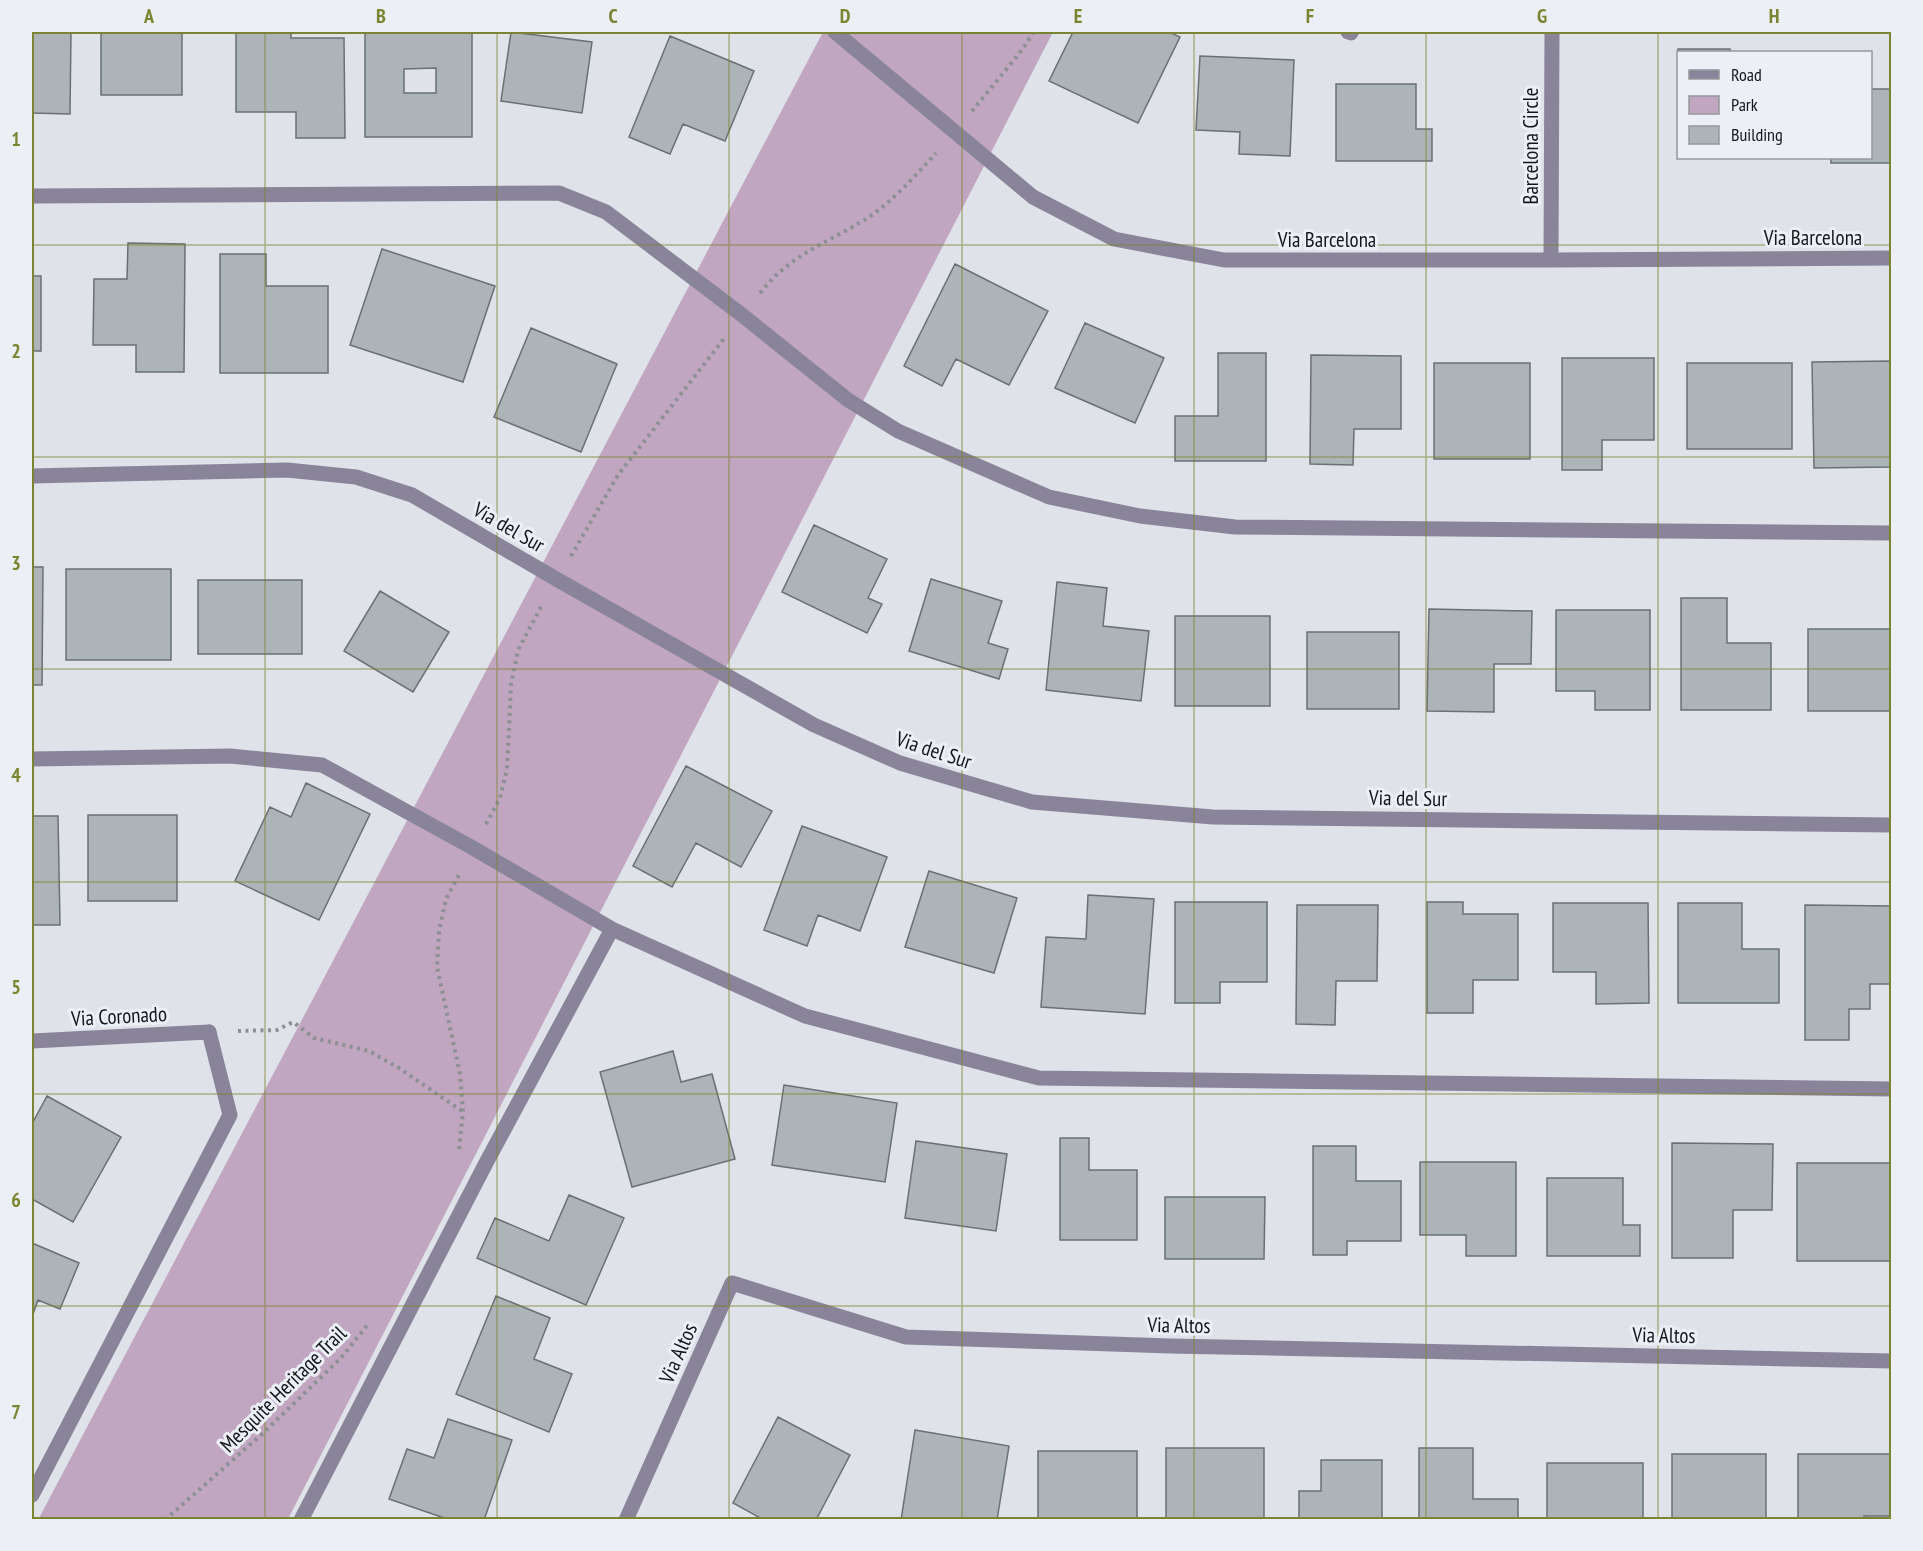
<svg xmlns="http://www.w3.org/2000/svg" width="1923" height="1551" viewBox="0 0 1923 1551" font-family="'PT Sans Narrow',sans-serif">
<style>
.green{fill:#c0a6c0}
.building{fill:#adb4b8;stroke:#6a7074;stroke-width:1.5;fill-rule:evenodd}
.lines{fill:none;stroke-linecap:round;stroke-linejoin:round}
.path{stroke:#8c8f93;stroke-width:4;stroke-dasharray:3 4.5;stroke-linecap:butt}
.lane{stroke:#898499;stroke-width:15}
.street{stroke:#898499;stroke-width:15}
.grid{fill:none;stroke:#7b8430;stroke-width:1.5;stroke-opacity:0.55}
.labels{text-anchor:middle;dominant-baseline:central;stroke-width:6;stroke-linejoin:round;paint-order:stroke}
.street-label{font-size:21px;fill:#151618;stroke:#eceff6}
.neatline{fill:none;stroke:#7b8430;stroke-width:2}
.grid-label{font-size:20px;text-anchor:middle;font-weight:bold;fill:#7b8430}
</style>
<rect width="100%" height="100%" fill="#dfe2e8"/>
<!-- green -->
<path class="green" d="M823,32H1053L288,1519L38,1520Z"/>
<!-- building -->
<path class="building" d="M32,32H71L70,114L32,113Z
M101,32H182V95H101Z
M236,32H291V38H344L345,138H296V112H236Z
M365,32H472V137H365ZM436,68V93H404V69Z
M511,32L592,42L582,113L501,101Z
M1073,32H1169L1180,37L1138,123L1049,81Z
M670,36L754,71L725,141L683,124L670,154L629,137Z
M1678,49H1730V52H1678V157Z
M1200,56L1294,60L1290,156L1239,154L1240,132L1196,130Z
M1336,84H1416V129H1432V161H1336Z
M1870,89H1892V163H1831V158H1870Z
M128,243L185,244L184,372H136V345H93L94,279H127Z
M382,249L495,286L463,382L350,345Z
M220,254H266V286H328V373H220Z
M955,264L1048,311L1009,385L956,359L942,386L904,366Z
M32,276H41V351H32Z
M1085,323L1164,358L1135,423L1055,388Z
M531,328L617,364L581,452L494,417Z
M1218,353H1266V461H1175V416H1218Z
M1311,355L1401,356V429H1354L1353,465L1310,464Z
M1562,358H1654V440H1602V470H1562Z
M1892,361V467L1814,468L1812,362Z
M1434,363H1530V459H1434Z
M1687,363H1792V449H1687Z
M814,525L887,559L868,598L882,604L867,633L782,592Z
M32,567H43L42,685H32Z
M66,569H171V660H66Z
M931,579L1002,601L988,643L1008,649L999,679L909,651Z
M198,580H302V654H198Z
M1057,582L1107,588L1103,626L1149,631L1141,701L1046,690Z
M380,591L449,632L413,692L344,651Z
M1681,598H1727V643H1771V710H1681Z
M1429,609L1532,611L1531,664H1494V712L1427,711Z
M1556,610H1650V710H1595V691H1556Z
M1175,616H1270V706H1175Z
M1808,629H1890V711H1808Z
M1307,632H1399V709H1307Z
M686,766L772,811L741,867L696,843L672,887L633,866Z
M306,783L370,814L319,920L235,881L270,807L291,817Z
M88,815H177V901H88Z
M32,816H58L60,925H32Z
M802,826L887,857L860,931L818,915L807,946L764,930Z
M929,871L1017,898L994,973L905,947Z
M1088,895L1154,899L1145,1014L1041,1007L1046,937L1086,939Z
M1175,902H1267V982H1220V1003H1175Z
M1427,902H1463V914H1518V980H1473V1013H1427Z
M1553,903H1648L1649,1003L1596,1004V972H1553Z
M1678,903H1742V949H1779V1003H1678Z
M1297,905H1378L1377,981H1336L1335,1025L1296,1024Z
M1805,905L1892,906V984H1870V1009H1849V1040H1805Z
M673,1051L681,1082L712,1074L735,1159L632,1187L600,1072Z
M784,1085L897,1103L885,1182L772,1165Z
M47,1096L121,1137L73,1222L32,1199V1124Z
M1060,1138H1089V1170H1137V1240H1060Z
M916,1141L1007,1154L996,1231L905,1218Z
M1672,1143L1773,1144L1772,1210H1733V1258H1672Z
M1313,1146H1356V1181H1401V1241H1347V1255H1313Z
M1420,1162H1516V1256H1466V1235H1420Z
M1797,1163H1892V1261H1797Z
M1547,1178H1623V1225H1640V1256H1547Z
M569,1195L624,1218L586,1305L477,1258L495,1218L549,1241Z
M1165,1197H1265L1264,1259H1165Z
M32,1243L79,1263L60,1309L38,1300L32,1317Z
M496,1296L550,1318L534,1359L572,1374L549,1432L456,1394Z
M778,1417L850,1455L816,1520H764L733,1503Z
M448,1419L512,1440L484,1520H450L389,1499L407,1449L434,1458Z
M915,1430L1009,1446L997,1520H901Z
M1166,1448H1264V1520H1166Z
M1419,1448H1473V1499H1518V1520H1419Z
M1038,1451H1137V1520H1038Z
M1672,1454H1766V1520H1672Z
M1798,1454H1892V1516H1864V1520H1798Z
M1321,1460H1382V1520H1299V1491H1321Z
M1547,1463H1643V1520H1547Z"/>
<g class="lines">
<!-- path -->
<path class="path" d="M972,111L1018,55L1034,32
M760,293C790,254 830,242 869,217C894,200 915,176 936,153
M571,556L618,475L726,336
M486,824L500,798L507,769L511,685L518,650L543,603
M238,1031L277,1030L293,1022L314,1038L369,1051L399,1068L462,1111
M459,1149L463,1112L460,1074L437,967L439,931L446,899L460,873
M165,1520L262,1434L340,1359L369,1323"/>
<!-- lane -->
<path class="lane" d="M1348,32L1351,33
M32,759L230,756L322,765L473,848L612,929L805,1016L1039,1078L1892,1089
M32,1495L230,1115L209,1032
M301,1520L486,1163L612,929"/>
<!-- street -->
<path class="street" d="M835,32L1033,197L1114,239L1224,260H1551L1892,258
M32,196L559,193L606,212L742,315L848,400L898,431L1049,497L1140,516L1235,527L1892,533
M1551,260L1552,32
M32,476L287,470L356,477L412,495L558,580L814,725L900,763L1032,802L1213,817L1892,825
M32,1041L209,1032
M626,1520L732,1283L906,1337L1170,1346L1892,1361"/>
</g>
<!-- grid -->
<path class="grid" d="M265,32V1520M497,32V1520M729,32V1520M962,32V1520M1194,32V1520M1426,32V1520M1658,32V1520M32,245H1892M32,457H1892M32,669H1892M32,882H1892M32,1094H1892M32,1306H1892"/>
<g class="labels">
<!-- street labels -->
<g class="street-label">
<text transform="translate(1530 146) rotate(-90)">Barcelona Circle</text>
<text x="1813" y="237">Via Barcelona</text>
<text x="1327" y="239">Via Barcelona</text>
<text transform="translate(509 527) rotate(30)">Via del Sur</text>
<text transform="translate(934 750) rotate(18)">Via del Sur</text>
<text transform="translate(1408 798) rotate(1)">Via del Sur</text>
<text transform="translate(119 1016) rotate(-3)">Via Coronado</text>
<text transform="translate(1179 1325) rotate(1)">Via Altos</text>
<text transform="translate(1664 1335) rotate(1)">Via Altos</text>
<text transform="translate(678 1353) rotate(-66)">Via Altos</text>
<text transform="translate(283 1389) rotate(-45)">Mesquite Heritage Trail</text>
</g>
</g>
<!-- border -->
<rect width="1923" height="1551" fill="none" stroke="#eceff6" stroke-width="66"/>
<!-- legend -->
<rect x="1677" y="51" width="195" height="108" fill="#eceff6" stroke="#96989d" stroke-width="1.5"/>
<rect x="1689" y="70" width="30" height="9" fill="#898499" stroke="#96989d" stroke-width="1.5"/>
<text x="1731" y="81" font-size="18" fill="#151618">Road</text>
<rect x="1689" y="96" width="30" height="18" fill="#c0a6c0" stroke="#96989d" stroke-width="1.5"/>
<text x="1731" y="111" font-size="18" fill="#151618">Park</text>
<rect x="1689" y="126" width="30" height="18" fill="#adb4b8" stroke="#96989d" stroke-width="1.5"/>
<text x="1731" y="141" font-size="18" fill="#151618">Building</text>
<rect x="33" y="33" width="1857" height="1485" class="neatline"/>
<g class="grid-label">
<text x="149" y="23">A</text>
<text x="381" y="23">B</text>
<text x="613" y="23">C</text>
<text x="845" y="23">D</text>
<text x="1078" y="23">E</text>
<text x="1310" y="23">F</text>
<text x="1542" y="23">G</text>
<text x="1774" y="23">H</text>
<text x="16" y="146">1</text>
<text x="16" y="358">2</text>
<text x="16" y="570">3</text>
<text x="16" y="782">4</text>
<text x="16" y="994">5</text>
<text x="16" y="1207">6</text>
<text x="16" y="1419">7</text>
</g>
</svg>
